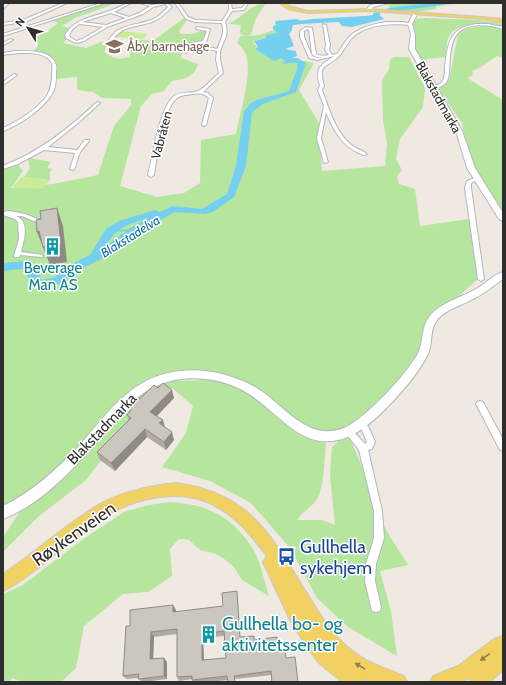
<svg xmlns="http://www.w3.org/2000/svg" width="506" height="685" viewBox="0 0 506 685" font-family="Cabin,sans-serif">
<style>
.green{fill:#b6e59e}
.pitch{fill:#c9ec9a}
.water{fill:#75cff0}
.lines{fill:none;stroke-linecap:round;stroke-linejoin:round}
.stream{stroke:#75cff0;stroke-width:1.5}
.river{fill:#75cff0;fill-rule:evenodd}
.street-casing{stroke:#b4b7c1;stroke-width:2}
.secondary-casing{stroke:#b4b7c1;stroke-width:2}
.primary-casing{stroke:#c9c9c9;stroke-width:2}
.street{fill:#fff;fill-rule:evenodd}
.secondary{fill:#fff;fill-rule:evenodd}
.primary{fill:#f2d163;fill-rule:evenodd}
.wall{fill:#afaba4;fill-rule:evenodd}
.shaded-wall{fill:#8e8b86}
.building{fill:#cbc7bf;stroke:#8e8b86;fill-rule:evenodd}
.oneway{fill:#908048}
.labels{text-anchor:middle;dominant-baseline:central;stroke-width:3;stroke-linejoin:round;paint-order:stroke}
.far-education-label{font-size:13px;fill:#785e54;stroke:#fff;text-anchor:start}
.far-street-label{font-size:13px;fill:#2e2e2e;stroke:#fff}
.far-water-label{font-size:13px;font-style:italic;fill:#0d6fa3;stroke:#fff}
.culture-label{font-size:15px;fill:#0d838f;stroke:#fff}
.street-label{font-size:15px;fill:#2e2e2e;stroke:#fff}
.near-street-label{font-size:18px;fill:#2e2e2e;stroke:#fff}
.near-transit-label{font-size:18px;fill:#164399;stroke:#fff;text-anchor:start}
.near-culture-label{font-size:18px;fill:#0d838f;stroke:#fff;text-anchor:start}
</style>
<rect width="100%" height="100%" fill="#efe9e1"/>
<!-- green -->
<path class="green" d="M106,3H117L75,18L62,26L69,28L66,35L67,39L63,43L86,48L101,42H108L104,52C112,58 119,60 129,57L134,41L140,40L153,41L184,18L187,20L179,31L181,34H192L205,30L207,31L203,41L172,45L170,51L182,53L181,58L198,64C195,77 184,79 172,81L164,91L152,94L141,106L120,186L157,197L184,193L200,183L201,140L236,134C240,115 251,77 247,59C246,52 242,47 237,43L240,36H246L241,34L240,32L241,25L228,24C241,19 252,3 266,3L256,18L251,34L247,36L259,35L274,30L282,33L253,41L260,52L314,63L299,90L319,123L322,171L385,166L387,143L383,120L382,80L389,69L390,60L394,57H409L425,88L423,107L400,139L396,159L402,170L397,176L399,184L415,189L420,226L469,219L478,279L439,314L414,365L365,422L321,437L262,395L207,375L156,383L140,393L62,468L3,510V170L18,165L23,171L11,188L53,184L98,175L114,126L131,105V99L102,98L93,92L77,90V77L57,79L56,62L45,54L34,51L38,45L36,37L45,33L58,23L51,20Z
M393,3H462L436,6V9L411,13L386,9L390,7L388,4Z
M424,18L478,20L503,24V27C489,24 454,21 448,38C446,44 447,51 446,57L426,59L427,63L424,64L414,51L413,23L417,19Z
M484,26L502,29L503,58L497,56L481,67L472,71L473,75L467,78L503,100V217L481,183L467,154L462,123L438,89L449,80L458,35L466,29Z
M30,158L51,162L47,168L53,169L50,172V180L24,177L30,168L28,160Z
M211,380L228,383L250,394L305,436L326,443C324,461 325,483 317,499C312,508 302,511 297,520H322L335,525L330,475L332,447L340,440L350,438L368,481L373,505L389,535L408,565L380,571L391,611L397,656L348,627L317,598L290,548L251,503L210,481L162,467L186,433L193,406L172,388L161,389L134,418L86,480L39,516L3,552V537L28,500L129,404L157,385L175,381Z
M170,502C207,504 233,517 253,549C261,563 264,581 269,596L242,580L234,567L223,558L216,554L200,550L189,540L183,539L178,540L170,549L172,576L148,592L123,594L84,626L76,668L61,682H23L12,678L9,682H3V594L23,585L82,540L124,512L149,505Z"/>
<!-- pitch -->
<path class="pitch" d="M122,31L148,34L143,39L116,37Z
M22,177H24L50,180L42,189L12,187Z"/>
<!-- water -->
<path class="water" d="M373,13H377L384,19L352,27L342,26L338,21L361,18L373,15Z
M297,19L303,23L292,25V30L289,34L294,46L285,49L296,51L297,56L292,58H298L304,63L305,68L300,70V68L297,66L298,63C292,61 287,65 282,63L285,61L281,58L274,61L255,49L258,47L254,41L266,38V35L278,33L273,29V26L276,25L275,21Z"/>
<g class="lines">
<!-- stream -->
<path class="stream" d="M110,231L134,230
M59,280C71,278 81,274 86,262"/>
<!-- river -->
<path class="river" d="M431,3H447L444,5L389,12L386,10L389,8Z
M377,11L380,13V16L377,18L355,21L301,24L293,25L291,31L286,30L287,24L290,22L312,19L366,16L374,15L375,12Z
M291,58H295L306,63L296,92L263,104L252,112L246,166L234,197L213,212L206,214L175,212L137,233L107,256L75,272L63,283L40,289L33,285L23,269L3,271V263L26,261L30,262L42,280L55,277L67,266L90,255L106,229L119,221L155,210L160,212L173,206L202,209L227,194L236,166L244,111L251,103L257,100L289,91L299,64L291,60ZM148,218L129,229L106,246C118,226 127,225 148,218Z"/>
<defs>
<path id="street" d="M6,3H9L3,9V6Z
M63,3H67L25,22L3,25V23L23,20Z
M101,3H105L3,36V34Z
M128,3H131L114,12L129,17L141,12L150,6L140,3L152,5L167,3L172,7C167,12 161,18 154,21C138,28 122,24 112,41L109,40C118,24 135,26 151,20C158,18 163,12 168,7L165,4L153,7L143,14L107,27L84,41L76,43L66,38L65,35C74,20 88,18 104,13C112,10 120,7 128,3ZM111,13L126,18L106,25L82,22ZM79,24H80L103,27L82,39L76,41L70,37L69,35L72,30Z
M175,3H178L188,17L195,20L222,21L229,10V3H231L232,9L242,8L246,3H248L244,10L232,11L225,22C230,38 222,40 220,53C219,60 222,66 223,73L203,92L208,93L213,98L206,125L204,126L202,125L209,98C204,93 199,93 192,94C187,95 181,95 177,98C163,109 157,157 154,175L151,177L148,175C153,156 159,108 174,96C181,91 190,94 198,91C204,89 214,77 219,73L216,60L217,51L207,49L202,43L192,45L187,53L184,52L190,43L203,41L207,31L196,29L197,27L210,29L206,43L209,47L217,49C221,39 225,34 222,23L195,22L186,19Z
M383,3H389L373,7L371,11H369L367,9L370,5Z
M387,22H403L412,24L410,25C391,23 365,24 351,39C347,44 344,50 340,55C328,69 317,61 324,86L322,90C329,108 334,129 349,143C354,148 362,150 367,154C364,156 363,155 359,153C342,146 333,129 326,112L321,138L328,162L324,163L317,138L324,106L318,90L320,86C315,68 319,66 334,56L317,60L309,58L300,37V31L306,27L312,28L316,54C319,56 325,56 329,55L325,50L326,45L323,24L326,25L330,45L329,50L332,55L337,54C341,49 344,43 348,38C358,27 374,24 387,22ZM307,29L309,30L312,54L316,57L322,58H317L312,56L304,37V31Z
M476,24H488L503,27V29C490,25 469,22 458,33C452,39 451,49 450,56C449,64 450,75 447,81C444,86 438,88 434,88V86C437,85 440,85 442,82C445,78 445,72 445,67C448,43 449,28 476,24Z
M10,39L13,40L3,45V43Z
M15,51C27,51 52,49 56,65C57,67 56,71 56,74C56,80 56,86 53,92C45,108 20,125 3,131V128C18,121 35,111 46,97C51,90 52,82 52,73C52,71 53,67 52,64C47,49 15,53 3,55V53Z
M14,74L17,75L3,85V82Z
M97,102L100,103L78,123L48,147L77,150L85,140H89V141L80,152L74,170L70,169L75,153L44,150L18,164L3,169V166C39,152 68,129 97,102Z
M477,177L480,179L471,183V188L484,279L481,281L478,279L465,188L467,181Z
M9,211L25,214L45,222V224L43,225L22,216H16C30,221 24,240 21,252L42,255L43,256L42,257L20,255L19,257H15L14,256L19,239L18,222L15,219L3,215V212Z
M480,401L483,402L503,439V451L500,450L476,404L477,402Z
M365,425L368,426L375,442L372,449L368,450L382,511L384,538L376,564L375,581L381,607L380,611L376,612L372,611L371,607L365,581L366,564L374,538V511L359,450L345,432L346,430L349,429L352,430L365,444L367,442L361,428L362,426Z"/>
<path id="secondary" d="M413,14L417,15L412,24L415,34V49L462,131L475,168L503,213V221L499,219L467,168L456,131L409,49L411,34L408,24Z
M503,272V279C493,286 484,294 473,299C461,306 446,309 437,320C429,330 433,343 428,354C417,378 374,426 350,436C305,456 282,415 249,394C224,378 187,373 159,385C135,394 120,415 104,434C75,467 45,502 3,519V506C32,492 56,470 78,447C105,417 127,382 168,373C198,366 229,373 255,387C283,403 307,443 344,428C364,420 409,372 418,353C424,341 421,328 429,317C441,301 465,297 481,286C488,281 495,274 503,272Z"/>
<path id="primary" d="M279,3H284L292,7L308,11L370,9L483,17L503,19V23L483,19L370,11L308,13L288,9Z
M176,483C251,493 271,536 308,595C318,612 329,629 343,643C363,662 380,666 404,676L407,682H373L364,678L366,682H342L319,663L308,649L290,620L263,562L267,556C252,537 237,517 215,506C181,487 135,498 104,517C88,528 73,541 58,552C41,565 23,582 3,591V574C34,553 63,527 95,507C119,492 147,486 176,483Z
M503,636V670L490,682H469L471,677L462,682H430L433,676L458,666L494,639Z"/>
</defs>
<!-- street casing -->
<use href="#street" class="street-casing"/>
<!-- secondary casing -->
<use href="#secondary" class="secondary-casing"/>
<!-- primary casing -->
<use href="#primary" class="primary-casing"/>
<!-- street -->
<use href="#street" class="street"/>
<!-- secondary -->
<use href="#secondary" class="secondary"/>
<!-- primary -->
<use href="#primary" class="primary"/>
</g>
<!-- wall -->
<path class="wall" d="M174,398L157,416L163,420L164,427L174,440L166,450L147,437L115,471L100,460L97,452L129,421L127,415L130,412L129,409Z
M173,605L176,611L240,637L254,640L278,651L286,658L298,682H271V675L235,679V682H228L227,680L210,682H193L192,679L179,681L177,677V634L154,637L153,659L167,662V679L144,682H142L138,678L127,679L123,676L130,626ZM224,636L226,658L204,660L203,638Z"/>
<!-- shaded-wall -->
<path class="shaded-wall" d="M57,208L63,226L67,262L50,265L37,232Z
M172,390L174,398L153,420L150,412Z
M163,420L165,428L159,423Z
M145,429L147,437L115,471L111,463Z
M172,432L174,440L166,450L164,442Z
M173,605L176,610V617L173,612Z
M151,632L154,637L153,663L150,659Z
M202,634L203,638L204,664L202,660Z
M164,658L167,662V679L164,676Z"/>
<!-- building -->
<path class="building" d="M57,208L61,244L43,247L39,231L37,232L36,220L41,219L40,211Z
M163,383L172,390L150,412L163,420L159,423L172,432L164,442L145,429L111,463L97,452L131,418L127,415L131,410L129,409L154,385L158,388Z
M237,591L240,637L254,636V640L277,637L278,651H285L286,658L295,657L298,682H272L271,671L234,676L235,682H228L227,676L192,680V676L177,677V629L151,632L150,659L164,658V676L138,679L139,674L123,676L126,626H130V610L173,605V612L223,606L222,593ZM224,631L226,658L202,660V634Z"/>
<!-- one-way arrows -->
<defs><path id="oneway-solid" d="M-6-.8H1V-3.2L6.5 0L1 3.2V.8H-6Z"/></defs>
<g class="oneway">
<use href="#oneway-solid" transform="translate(485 657) rotate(143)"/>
<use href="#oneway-solid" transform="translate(360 666) rotate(-149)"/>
</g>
<!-- icons -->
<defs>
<symbol id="school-bare" viewBox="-9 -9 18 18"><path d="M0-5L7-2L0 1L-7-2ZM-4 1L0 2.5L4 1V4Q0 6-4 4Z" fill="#8d6e63" stroke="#fff" stroke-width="2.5" paint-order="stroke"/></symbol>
<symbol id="building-bare" viewBox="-9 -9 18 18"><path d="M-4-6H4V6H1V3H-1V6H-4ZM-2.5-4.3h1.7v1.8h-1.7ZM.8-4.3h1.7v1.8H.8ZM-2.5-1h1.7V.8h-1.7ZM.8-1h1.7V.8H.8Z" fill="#0f9aa8" stroke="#fff" stroke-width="2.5" paint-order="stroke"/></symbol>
<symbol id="bus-bare" viewBox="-9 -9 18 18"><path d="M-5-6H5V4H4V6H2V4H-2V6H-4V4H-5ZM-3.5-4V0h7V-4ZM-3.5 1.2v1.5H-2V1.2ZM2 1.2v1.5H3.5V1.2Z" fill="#1a4fb4" stroke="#fff" stroke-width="2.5" paint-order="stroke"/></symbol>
</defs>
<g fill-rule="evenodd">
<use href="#school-bare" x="102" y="34" width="25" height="25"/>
<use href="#building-bare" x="40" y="234" width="25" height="25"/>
<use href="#bus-bare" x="274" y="544" width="25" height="25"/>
<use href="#building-bare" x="196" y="622" width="25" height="25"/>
</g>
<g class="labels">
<!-- far-education labels -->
<g class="far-education-label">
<text x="127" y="46">Åby barnehage</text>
</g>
<!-- far-street labels -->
<g class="far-street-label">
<text transform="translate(439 97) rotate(61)">Blakstadmarka</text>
<text transform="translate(161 135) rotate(-75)">Vabråten</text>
</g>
<!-- far-water labels -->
<g class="far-water-label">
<text transform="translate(130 236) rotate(-32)">Blakstadelva</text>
</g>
<!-- culture labels -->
<g class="culture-label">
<text x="53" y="268">Beverage<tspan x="53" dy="17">Man AS</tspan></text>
</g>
<!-- street labels -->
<g class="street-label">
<text transform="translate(102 429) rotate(-46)">Blakstadmarka</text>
</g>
<!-- near-street labels -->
<g class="near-street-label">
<text transform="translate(74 534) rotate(-35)">Røykenveien</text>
</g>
<!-- near-transit labels -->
<g class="near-transit-label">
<text x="300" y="547">Gullhella<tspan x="300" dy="21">sykehjem</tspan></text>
</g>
<!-- near-culture labels -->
<g class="near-culture-label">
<text x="222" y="624">Gullhella bo- og<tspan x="222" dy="21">aktivitetssenter</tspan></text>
</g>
</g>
<!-- border -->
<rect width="506" height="685" fill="none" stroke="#2e2e2e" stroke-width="8"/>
<!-- north arrow -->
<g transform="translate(28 28) rotate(307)" stroke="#ffffff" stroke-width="3" paint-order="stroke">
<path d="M0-3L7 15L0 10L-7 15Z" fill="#2e2e2e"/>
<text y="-6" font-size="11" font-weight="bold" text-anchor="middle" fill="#2e2e2e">N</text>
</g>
</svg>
